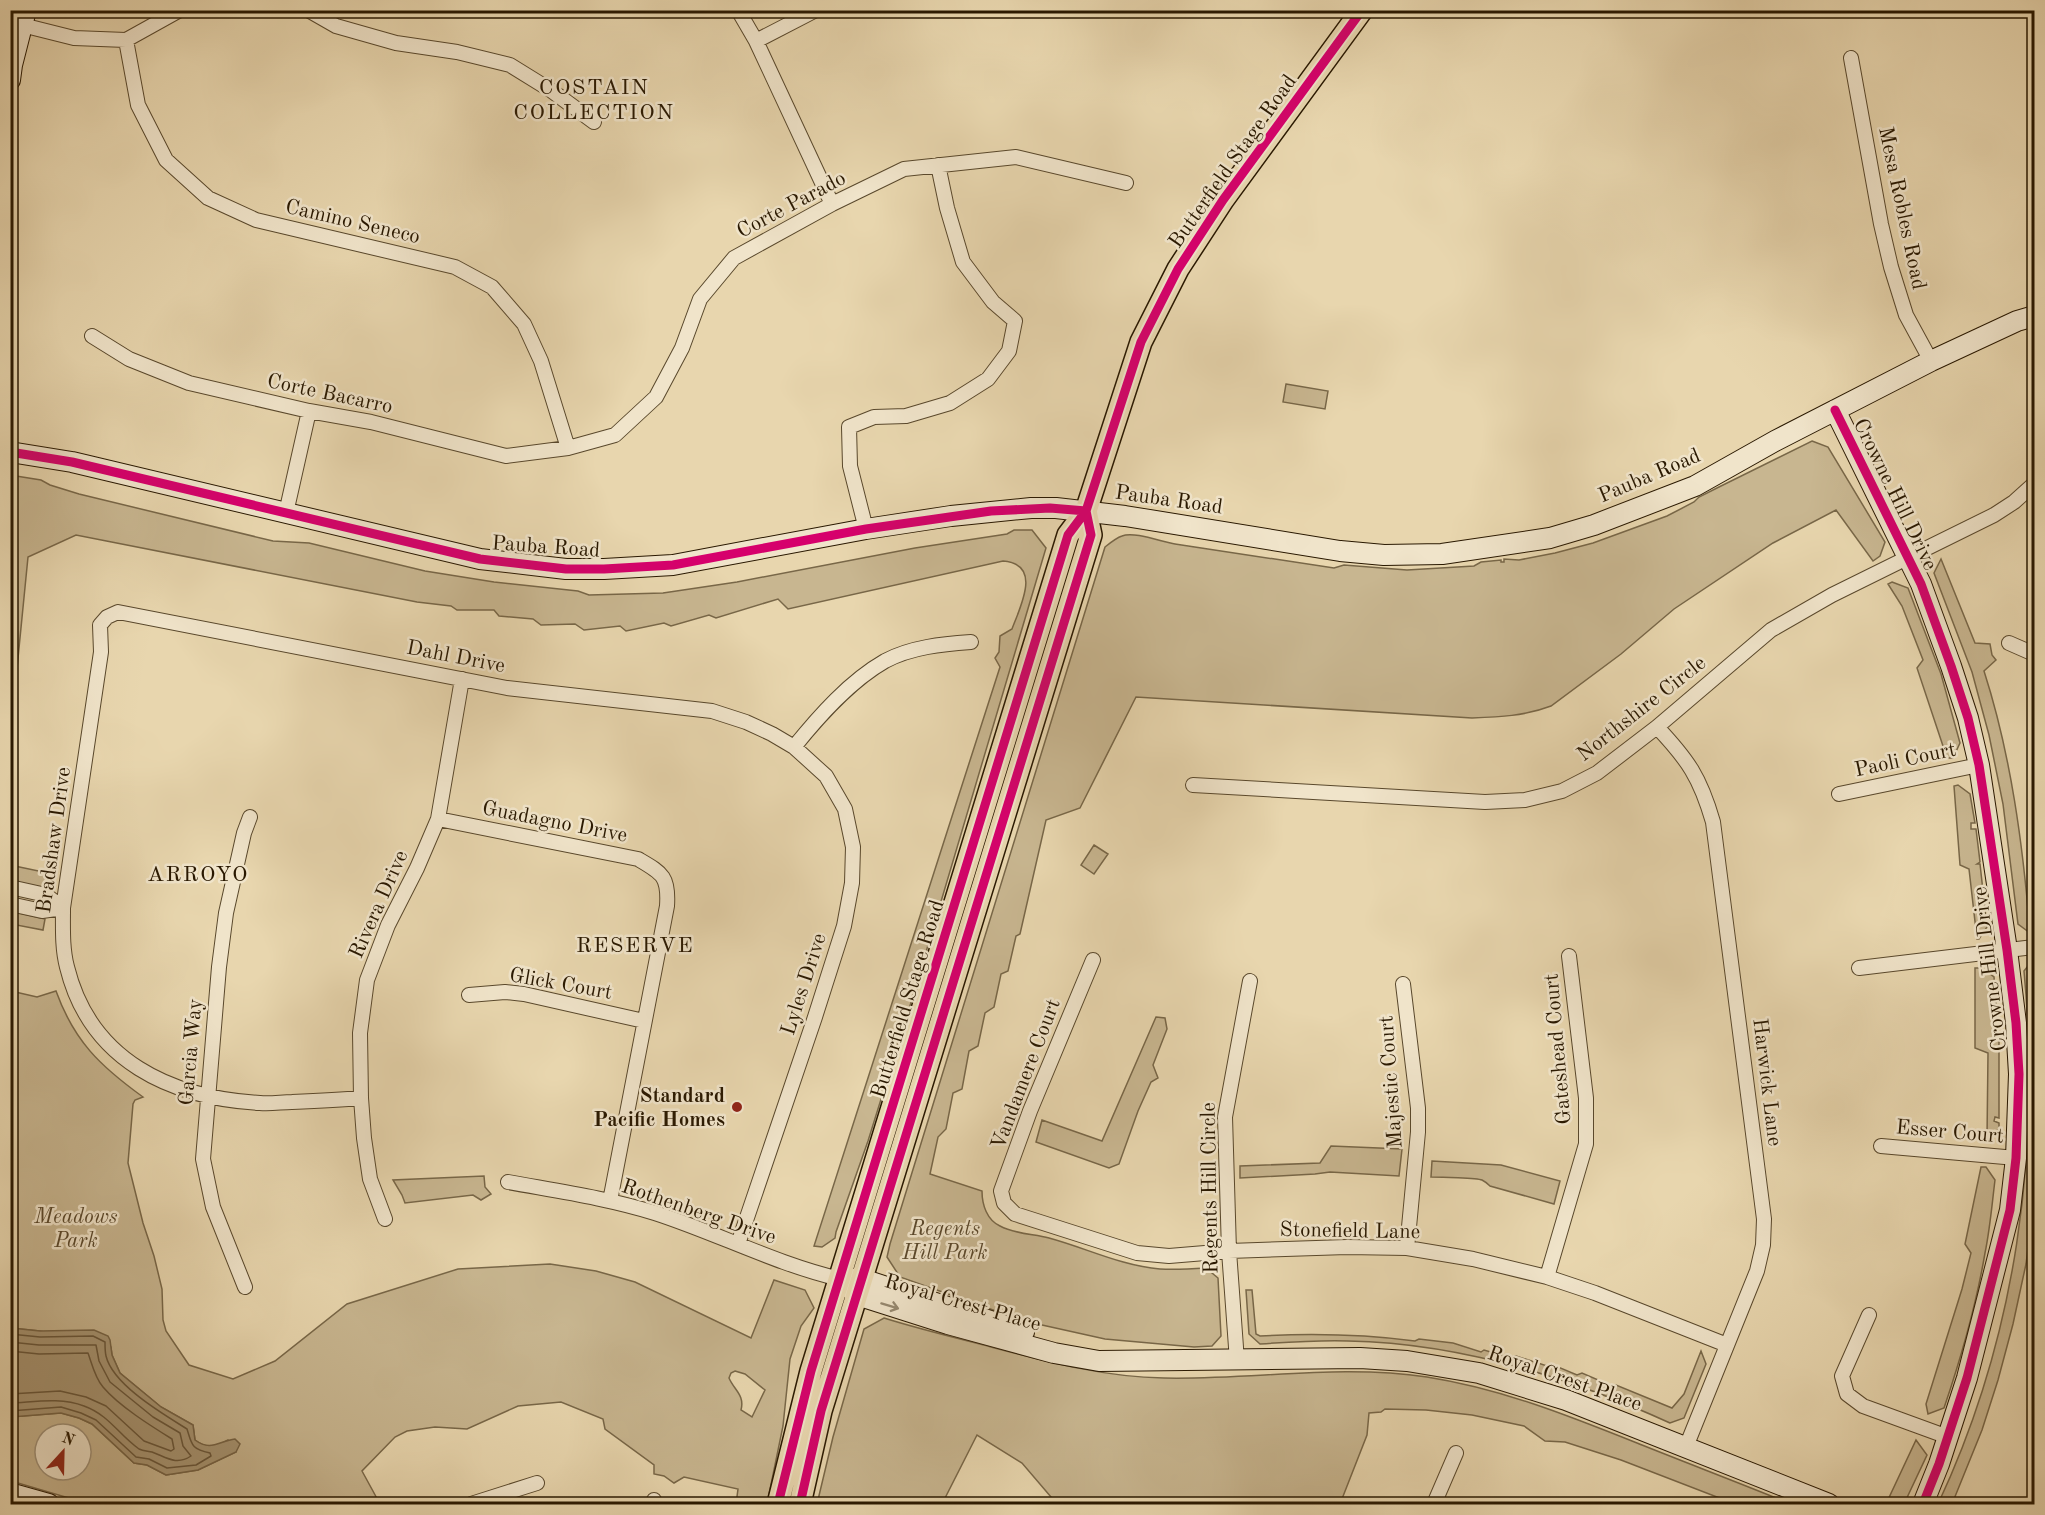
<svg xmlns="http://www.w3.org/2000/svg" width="2045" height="1515" font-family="'Old Standard TT',serif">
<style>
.green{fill:#c8b690;stroke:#786748;stroke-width:1.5;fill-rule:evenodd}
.water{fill:#a79573;stroke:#756345;stroke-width:1.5}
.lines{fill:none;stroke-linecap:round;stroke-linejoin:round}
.shore{stroke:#68563a;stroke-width:1.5}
.street-casing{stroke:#59482c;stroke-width:16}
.secondary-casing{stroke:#291800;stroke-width:22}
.primary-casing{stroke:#291800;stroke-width:24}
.street{stroke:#f0e4ca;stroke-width:14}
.secondary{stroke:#f0e4ca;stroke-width:20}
.primary{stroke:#e8d6ae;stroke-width:21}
.cycleway-casing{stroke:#f0e4ca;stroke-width:13}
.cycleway{stroke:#d6006c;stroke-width:9}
.oneway{stroke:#96886f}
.poi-dot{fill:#8f2418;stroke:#f0e4ca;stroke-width:2}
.labels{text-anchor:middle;stroke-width:5;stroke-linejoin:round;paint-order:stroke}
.street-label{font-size:21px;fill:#291800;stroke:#f0e4ca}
.poi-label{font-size:21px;font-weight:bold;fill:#291800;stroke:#f0e4ca;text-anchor:end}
.park-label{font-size:21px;font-style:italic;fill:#59472b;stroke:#f0e4ca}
.neighbourhood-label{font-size:22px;letter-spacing:1.5px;fill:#291800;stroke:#f0e4ca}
</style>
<rect width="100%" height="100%" fill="#e8d6ae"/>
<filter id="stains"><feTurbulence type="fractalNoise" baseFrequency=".00333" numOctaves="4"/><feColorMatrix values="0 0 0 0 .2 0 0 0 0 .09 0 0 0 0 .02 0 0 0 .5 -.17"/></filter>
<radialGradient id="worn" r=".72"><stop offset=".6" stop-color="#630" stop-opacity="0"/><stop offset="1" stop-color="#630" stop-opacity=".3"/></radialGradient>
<path class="green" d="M1286 384 1328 391 1325 409 1283 402Z
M1812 441 1828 447 1885 542 1880 556 1873 561 1836 510 1773 543 1674 609 1621 654 1551 706C1525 716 1499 717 1472 718L1136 697 1080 808 1046 820 1020 934 1016 936 1008 971 1001 974 994 1007 985 1013 978 1046 969 1051 962 1089 953 1093 946 1129 938 1137 930 1174 982 1191C982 1205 987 1220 1000 1226 1015 1234 1033 1234 1049 1238 1086 1248 1122 1266 1160 1269 1175 1270 1191 1269 1206 1268L1218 1278 1221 1336 1212 1346 1194 1347 1105 1339 1024 1321 900 1277 887 1257 890 1244 1105 547C1110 543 1116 538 1122 536 1134 531 1162 542 1175 544L1334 568 1344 565 1407 570 1474 566 1481 562 1501 560V562H1504V559L1519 560 1555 553 1593 543 1667 516 1694 502 1699 497 1719 487Z
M16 476 41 480 50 485 79 494 273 541 309 543 425 571 494 582 578 591 589 595 663 593 737 582 915 548 1007 534 1014 530H1032L1046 548 907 1016 868 1141 836 1232 835 1238 822 1247 814 1246 1000 667 995 658 999 652 1000 636 1012 629C1020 607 1043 564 1003 561L788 609 778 599 716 618 709 615 671 626 664 623 626 631 620 626 584 630 575 624 541 625 533 619 499 616 494 610H457L451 606 417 602 76 535 28 557 11 729 10 484Z
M1941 559 1975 643 1990 644 1992 655 1996 660 1984 671C2011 755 2023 845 2030 933L2018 924 2003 804 1989 735 1972 672 1934 573Z
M1892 582 1908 588 1941 674 1960 743 1953 758H1947L1917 668 1923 660 1902 606 1888 584Z
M1958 785 1970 794 1975 823H1971V829H1976L1980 862 1977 864H1980L1987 927 1979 939H1977L1969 869 1960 865 1954 786Z
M1094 845 1108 854 1094 874 1081 865Z
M10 865 53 874 51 885C40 891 23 883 11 880Z
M11 911 45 919 43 930 11 924Z
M2032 961H2034V1202L2026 1264 2013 1324 1998 1380 1982 1430 1952 1504H1938C2016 1338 2041 1154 2024 971Z
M1975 968H1982L1994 977 1999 1039V1118L1995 1117 1994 1121 1999 1123V1129L1987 1139 1988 1053 1975 1048Z
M11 991 37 997 56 991C74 1041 100 1066 143 1097L135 1100 133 1104 128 1163 143 1223 154 1256 162 1289 163 1320 166 1331 189 1365 233 1379 275 1361 347 1304 458 1269 550 1264 596 1271 635 1282 751 1338 774 1280 805 1290 814 1308 801 1326 790 1359 783 1426 767 1504H736L738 1489 684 1477 674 1483 664 1476 654 1474V1465L605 1429 603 1419 561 1402 518 1406 467 1429 435 1427 407 1431 395 1437 362 1471 380 1504H86L72 1499 11 1481V1417L61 1413 79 1418 92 1424 134 1463 147 1465 166 1475 198 1470 236 1452 228 1440C216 1447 207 1449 195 1440L193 1425 161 1407 120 1373 112 1355 111 1347 40 1331 11 1328ZM735 1371 745 1374 765 1390 752 1417 741 1410C745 1395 734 1390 729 1378L731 1373ZM45 1434H81V1470H45Z
M1156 1017 1165 1018 1167 1029 1153 1065 1158 1078 1151 1082 1138 1111 1119 1164 1109 1168 1036 1142 1042 1120 1102 1141Z
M1331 1146 1402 1149 1399 1176 1330 1172 1315 1174 1240 1178V1166L1320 1163Z
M1432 1161 1501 1165 1560 1181 1554 1204 1490 1186C1489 1185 1484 1181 1482 1180 1477 1178 1440 1177 1431 1177Z
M1981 1167H1986L1995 1180C1992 1204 1990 1229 1985 1253 1976 1306 1961 1358 1944 1408L1928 1414 1926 1404 1962 1289 1971 1253 1965 1244Z
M484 1176 485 1187 491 1194 481 1200 473 1195 405 1203 402 1195 393 1180Z
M1246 1290H1252L1256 1334 1260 1336C1315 1333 1361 1334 1415 1341L1419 1339 1453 1343 1481 1352 1484 1350 1508 1357 1516 1356 1547 1366 1551 1364 1577 1375 1582 1373 1612 1386 1616 1385 1672 1408 1684 1394 1701 1351 1706 1364 1684 1418 1670 1423C1569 1377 1460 1343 1348 1341 1319 1340 1289 1342 1260 1344L1249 1334Z
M884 1318C916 1328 948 1336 980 1344 1041 1360 1100 1377 1164 1378 1252 1380 1339 1364 1427 1377 1503 1389 1572 1417 1642 1445 1692 1465 1742 1484 1791 1504H1735L1621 1460 1565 1442 1545 1441 1524 1426 1472 1415 1426 1410 1385 1409 1381 1412 1369 1413 1367 1435 1340 1504H1057L1022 1463 977 1435 942 1504H817L833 1437 864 1329Z
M1916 1440 1927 1455 1904 1504H1886Z"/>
<path class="water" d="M11 1328 40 1331 94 1330 108 1336 110 1340 112 1355 120 1373 161 1407 193 1425 195 1440C211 1452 219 1441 235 1439L240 1444 236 1452 198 1470 166 1475 147 1465 134 1463 92 1424 79 1418 61 1413 11 1417Z"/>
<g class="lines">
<path class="shore" d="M10 1334 40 1337 93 1336 105 1342C105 1346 105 1352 106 1356 113 1385 163 1414 187 1429 192 1445 191 1449 210 1453L211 1456 196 1465 167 1468 149 1459 136 1457 96 1420 81 1413 61 1407 10 1411
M10 1342 39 1345H96L99 1361 110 1382 153 1417 180 1433 183 1446 191 1456C176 1466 166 1457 152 1452 148 1451 143 1451 139 1449 119 1435 109 1415 84 1406 60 1397 35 1402 10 1403
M10 1351 39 1354 88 1353C92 1364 95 1378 103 1387 119 1406 151 1426 172 1439L174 1449 171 1451 144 1441 106 1406 86 1397 60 1391 10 1394"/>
<defs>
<path id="street" d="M308 10 336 26 396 43 457 52 510 65 552 91 594 122
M738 10 756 41 832 204
M10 22 74 38 126 40 180 10
M126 40 138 105 166 160 208 198 256 220 455 267 492 287 524 324 541 361 568 448
M756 41 816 10
M1851 58 1881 224 1891 267 1906 315 1931 361
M92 336 129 359 189 383 309 411 371 422 506 456 568 448 615 435 656 397 682 348 700 299 734 258 832 204 904 169 1016 157 1126 183
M286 513 309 411
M866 529 850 466 849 427 874 417 906 416 950 403 988 379 1009 351 1015 321 993 302 963 262 947 208 938 165
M2009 643 2034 654
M1657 727C1688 760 1700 777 1713 822L1764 1219 1763 1245 1757 1271 1686 1447
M794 747C819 716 850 681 885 661 911 647 943 644 971 642
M1193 785 1485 802 1525 800 1562 791 1597 773 1657 727 1771 630 1832 595 1994 515 2014 502 2034 484
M1839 794 1979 765
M438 819 638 859C662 873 669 876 667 906L610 1201
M10 887 46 895 63 908
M10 904 42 911 63 908
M1093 960 1030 1111 1001 1191 1004 1203 1015 1214 1137 1253 1169 1256 1229 1251 1347 1247 1407 1248 1473 1259 1547 1277 1595 1293 1727 1345
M1859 968 2034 947
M1403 984 1418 1108V1132L1407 1248
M469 995 505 992 524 994 644 1021
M361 1098C338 1100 315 1101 292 1102 282 1102 271 1104 260 1103 171 1098 90 1061 67 967 62 948 63 928 63 908L101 652 100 625 107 617 118 612 507 688 712 711 746 722 772 734 794 747 826 776 845 809 853 847 852 883 844 926 815 1017 738 1244
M1881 1146 2016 1158
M508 1182C557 1191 607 1198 655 1213 717 1233 776 1264 840 1279
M385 1219 370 1179 364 1138 361 1098 360 1033 367 980 388 925 417 868 438 819 462 679
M1547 1277 1586 1144V1098L1569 956
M245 1287 213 1207 203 1159 219 967 226 913 244 833 250 817
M1869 1315 1842 1376 1847 1394 1863 1406 1948 1437
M1237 1361 1229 1251 1225 1117 1250 981
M471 1504 537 1483
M654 1504V1500
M1434 1504 1456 1453"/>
<path id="secondary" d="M10 80 12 65 26 10
M1835 410 1921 584 1951 666 1968 718 1979 765 2007 950 2016 1023 2019 1074 2016 1158 2010 1210 1967 1378 1939 1464 1923 1504
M10 452 72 462 480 559 566 569H604L673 565 866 529 951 516 1031 508H1056L1125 516 1340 551 1384 555 1442 554 1550 538 1594 525 1695 486 1775 441 1931 361 2017 321 2034 316
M845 1279H862L1024 1332
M845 1284 857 1295 948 1324 1054 1353 1099 1361 1360 1358 1407 1361 1479 1373 1566 1400 1829 1504
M10 1493 49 1504"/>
<path id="primary" d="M778 1504 811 1371 1068 535 1086 511 1141 342 1178 269 1223 200 1362 10
M800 1504 821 1411 1091 535 1086 511"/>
</defs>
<use href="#street" class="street-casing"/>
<use href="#secondary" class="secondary-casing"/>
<use href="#primary" class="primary-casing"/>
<use href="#street" class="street"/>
<use href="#secondary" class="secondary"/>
<use href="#primary" class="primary"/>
<defs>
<path id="cycleway" d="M1835 410 1921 584 1951 666 1968 718 1979 765 2007 950 2016 1023 2019 1074 2016 1158 2010 1210 1967 1378 1939 1464 1923 1504
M10 452 72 462 480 559 566 569H604L673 565 866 529 991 511 1050 508 1086 511
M778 1504 811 1371 1068 535 1086 511 1141 342 1178 269 1223 200 1362 10
M800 1504 821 1411 1091 535 1086 511"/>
</defs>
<use href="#cycleway" class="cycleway-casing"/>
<use href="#cycleway" class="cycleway"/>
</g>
<defs><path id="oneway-shaft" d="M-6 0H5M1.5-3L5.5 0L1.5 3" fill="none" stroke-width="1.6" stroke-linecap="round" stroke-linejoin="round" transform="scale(1.5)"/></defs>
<use class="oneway" href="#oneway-shaft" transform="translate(890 1306) rotate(17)"/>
<circle class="poi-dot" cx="737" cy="1107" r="6"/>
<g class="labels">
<g class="street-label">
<text transform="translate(1232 161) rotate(-55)" y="7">Butterfield Stage Road</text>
<text transform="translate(791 204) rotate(-28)" y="7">Corte Parado</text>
<text transform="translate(1903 208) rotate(78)" y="7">Mesa Robles Road</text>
<text transform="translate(353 221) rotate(13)" y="7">Camino Seneco</text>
<text transform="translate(330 393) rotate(12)" y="7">Corte Bacarro</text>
<text transform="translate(1649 475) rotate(-23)" y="7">Pauba Road</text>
<text transform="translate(1896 494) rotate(64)" y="7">Crowne Hill Drive</text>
<text transform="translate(1169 499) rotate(8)" y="7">Pauba Road</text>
<text transform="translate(546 546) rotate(4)" y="7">Pauba Road</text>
<text transform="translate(456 656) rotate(11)" y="7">Dahl Drive</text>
<text transform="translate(1641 708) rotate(-38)" y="7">Northshire Circle</text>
<text transform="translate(1905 759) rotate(-12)" y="7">Paoli Court</text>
<text transform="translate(555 821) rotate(11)" y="7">Guadagno Drive</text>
<text transform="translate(53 840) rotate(-82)" y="7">Bradshaw Drive</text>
<text transform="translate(378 904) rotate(-66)" y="7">Rivera Drive</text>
<text transform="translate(1989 969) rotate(-97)" y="7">Crowne Hill Drive</text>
<text transform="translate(561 983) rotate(10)" y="7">Glick Court</text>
<text transform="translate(803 984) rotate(-72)" y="7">Lyles Drive</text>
<text transform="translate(907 999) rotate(-73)" y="7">Butterfield Stage Road</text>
<text transform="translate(1557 1049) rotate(-95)" y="7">Gateshead Court</text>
<text transform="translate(190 1052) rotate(-85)" y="7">Garcia Way</text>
<text transform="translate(1025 1074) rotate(-69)" y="7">Vandamere Court</text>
<text transform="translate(1390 1082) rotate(-94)" y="7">Majestic Court</text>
<text transform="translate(1768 1082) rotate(83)" y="7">Harwick Lane</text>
<text transform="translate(1950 1131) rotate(5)" y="7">Esser Court</text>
<text transform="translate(1209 1188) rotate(-91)" y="7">Regents Hill Circle</text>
<text transform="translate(699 1211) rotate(19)" y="7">Rothenberg Drive</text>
<text transform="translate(1350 1230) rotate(1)" y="7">Stonefield Lane</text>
<text transform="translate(963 1302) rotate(16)" y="7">Royal Crest Place</text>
<text transform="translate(1565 1378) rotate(19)" y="7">Royal Crest Place</text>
</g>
<g class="poi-label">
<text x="725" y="1102">Standard<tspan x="725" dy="24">Pacific Homes</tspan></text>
</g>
<g class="park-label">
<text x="76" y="1223">Meadows<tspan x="76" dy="24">Park</tspan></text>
<text x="945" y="1235">Regents<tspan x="945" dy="24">Hill Park</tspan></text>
</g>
<g class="neighbourhood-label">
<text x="594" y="94">COSTAIN<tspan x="594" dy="25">COLLECTION</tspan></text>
<text x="198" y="881">ARROYO</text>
<text x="635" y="952">RESERVE</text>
</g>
</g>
<rect width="2045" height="1515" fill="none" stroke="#e8d6ae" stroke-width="36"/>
<rect x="12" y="12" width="2021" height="1491" fill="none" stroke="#291800" stroke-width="3"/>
<rect x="18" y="18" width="2009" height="1479" fill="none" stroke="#291800" stroke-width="1.5"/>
<g transform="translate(63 1452) rotate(22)"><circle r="28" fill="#f0e4ca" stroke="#a09279" stroke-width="1.5"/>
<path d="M0-4.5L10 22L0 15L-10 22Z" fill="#8f2418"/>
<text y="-9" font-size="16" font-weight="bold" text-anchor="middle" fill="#291800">N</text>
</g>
<rect width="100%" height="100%" filter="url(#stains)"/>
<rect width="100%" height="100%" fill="url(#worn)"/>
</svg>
